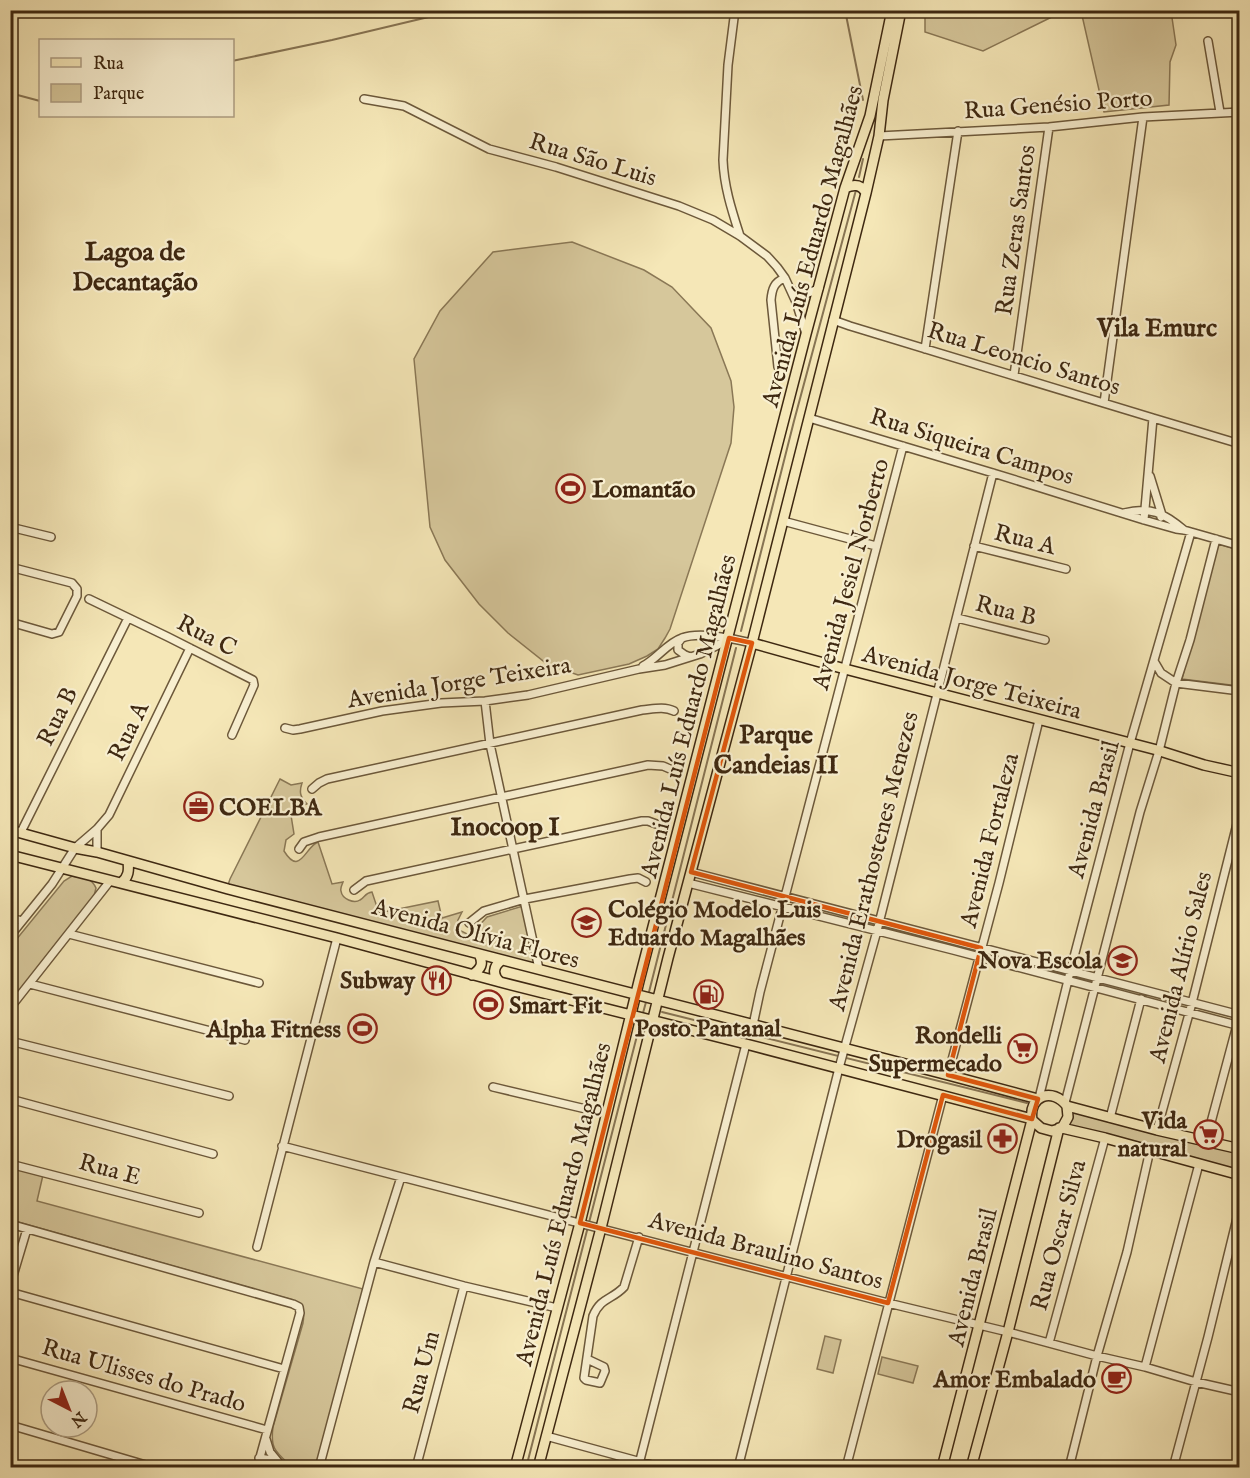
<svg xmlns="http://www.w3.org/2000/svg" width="1250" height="1478" font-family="'IM FELL English',serif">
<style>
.green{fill:#d6c79b;stroke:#8a7856;stroke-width:1.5}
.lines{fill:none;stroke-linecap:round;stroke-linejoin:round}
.stream{stroke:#877453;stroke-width:2}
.minor-casing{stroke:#6c583a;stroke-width:10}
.major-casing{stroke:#3e2811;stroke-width:12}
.minor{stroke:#f8efd0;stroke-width:7}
.major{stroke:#f5e7b7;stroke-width:9}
.marked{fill:none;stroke:#e0570c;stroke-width:4.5;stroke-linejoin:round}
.labels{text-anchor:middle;stroke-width:4.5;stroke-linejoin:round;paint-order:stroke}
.street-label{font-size:24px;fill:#3e2811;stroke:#f8efd0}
.poi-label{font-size:24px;font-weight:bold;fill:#3e2811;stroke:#f8efd0;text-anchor:end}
.neighbourhood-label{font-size:26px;font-weight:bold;fill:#3e2811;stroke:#f8efd0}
</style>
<rect width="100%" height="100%" fill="#f5e7b7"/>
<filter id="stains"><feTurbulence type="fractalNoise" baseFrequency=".00333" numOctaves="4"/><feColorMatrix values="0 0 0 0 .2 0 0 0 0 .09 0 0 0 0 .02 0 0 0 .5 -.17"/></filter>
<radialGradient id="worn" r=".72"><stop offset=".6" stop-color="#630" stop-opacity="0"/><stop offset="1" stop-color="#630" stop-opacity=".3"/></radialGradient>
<path class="green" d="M925 11V10L1064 11 983 51 925 32Z
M1081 11H1171L1176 45 1170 62 1169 105 1104 112Z
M572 242 644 270 672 287 711 328 731 381 734 407 731 443 670 629 665 638 658 649 647 656 629 664 578 675 547 664 508 633 479 604 445 560 430 527 414 359 440 311 493 252Z
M1215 543 1239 550V686L1182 679Z
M280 779 291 785 302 783C299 792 300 797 307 804L290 809 294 834 286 840 284 851C300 877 305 847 318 842L332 884 343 882C342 885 340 888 341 891 342 899 354 904 360 900 365 897 365 893 372 892L379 913 438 901 442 918 462 912 458 920 457 926 461 931 467 934 473 932 487 917 523 906 536 960 534 964 228 885 230 879Z
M72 876C83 878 91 877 96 888L94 896 11 1003V946L64 881Z
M1067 1105 1239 1151V1173L1061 1128Z
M10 1168 43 1175 37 1201 363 1289 318 1467 291 1466C276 1452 270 1449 273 1427L303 1323C305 1311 303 1306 293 1300L11 1220Z
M825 1336 841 1340 833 1373 817 1369Z
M882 1357 918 1366 913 1383 878 1374Z"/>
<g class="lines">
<path class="stream" d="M845 10 863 100
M232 61 332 40 458 10
M10 93 40 101
M859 177 863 159
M741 631 794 421 856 190
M649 992 736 648
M662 1012 1027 1103
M643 1013 646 1002
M526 1468 640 1024"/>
<defs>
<path id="minor" d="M735 10 728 65 723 160C724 187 732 211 740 236
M1208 41 1220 112
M364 99 404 106 489 149 556 167 679 206 713 220 740 236 767 256 777 267 785 278 796 302 806 334
M879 136 1049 127 1143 117 1240 112
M791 290C802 295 808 295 819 288
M833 320 850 326 1153 418 1144 520
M925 349 958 131
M778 367 771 300C772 289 774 282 785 278
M1014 375 1049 127
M1104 403 1143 117
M809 418 993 473 1144 520 1176 529 1184 530 1240 546
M1153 418 1240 444
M1150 476 1162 515 1161 517
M1124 513C1150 506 1164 513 1184 530
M783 521 876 546
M10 527 51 537
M974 546 1066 569
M10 567 72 583 77 589V596L59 632 52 634 10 622
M89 599 168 637 253 680 254 685 232 735
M957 618 1045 640
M682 638 678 643V650L685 655 690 657
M1154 661 1161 673 1176 683 1240 691
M643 666C657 659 667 643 682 638 700 631 734 639 752 643
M485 701 490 744 539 969
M285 728 293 730 300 729 382 711 441 703 485 701 528 695 639 669 665 665 700 654 718 645 729 638
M312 789 319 783 327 779 642 710C653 709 664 706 674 711
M21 832 128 618
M299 849 304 842 319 837 648 765 663 766 670 769
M97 852V829
M691 872 1240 1015
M688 883 953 950 1240 1026
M354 890 366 881 642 821H648L659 825
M10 918 22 921
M469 923 484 911 525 899 630 879 638 878 646 882
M69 934 259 983
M10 936 52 884 75 848 97 829 109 815 190 648
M30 984 245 1040
M10 1008 110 881
M753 1025 760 992 903 446
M10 1041 229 1096
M948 1075 999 883 1039 720
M493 1087 607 1114
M1039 1098 1070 972 1130 743 1191 532
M10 1099 213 1154
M1065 1103 1140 812 1159 751 1176 683 1190 640 1216 539
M1110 1118 1141 999
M1157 1130 1192 1003 1240 812
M1206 1141 1237 1025
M282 1146 888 1303 1008 1332 1097 1356 1145 1367 1196 1382 1240 1392
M10 1164 199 1213
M10 1224 293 1304 299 1307 300 1313 257 1468
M257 1247 337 938
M374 1262 464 1286 557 1308
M10 1286 27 1229
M10 1292 284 1369
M1049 1343 1105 1138
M10 1358 267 1430
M587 1359 604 1367 605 1371 600 1383 586 1380 584 1378 593 1316C601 1297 612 1300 624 1287L639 1237
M1145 1367 1199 1164
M10 1425 156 1468
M546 1436 663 1468
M266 1439 270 1452 279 1463
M259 1458 272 1460 287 1468
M319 1468 374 1262 401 1177
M416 1468 464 1286
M638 1468 746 1044
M738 1468 839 1068 877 931 993 473
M846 1468 943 1095
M1069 1468 1097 1356 1127 1252 1150 1150
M1173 1468 1208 1337 1240 1206"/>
<path id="major" d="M845 188C854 184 861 184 866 193
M752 643 845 669 1157 750 1204 765 1240 773
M10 830 75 848 97 852 228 889 948 1075 1038 1099
M10 855 337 938 500 982 746 1044 1032 1119
M121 883C129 877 129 870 128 861
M472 975C481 969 484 964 479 954
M500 982C492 975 493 966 502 960
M1032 1120 1041 1128 1052 1131 1062 1128 1105 1138 1240 1175
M1062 1128 1068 1117 1067 1106
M515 1468 580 1223 639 981 806 334 845 188 870 116 892 10
M538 1468 601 1228 668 958 752 643 866 193 879 136 883 100 901 10
M942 1468 1032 1120C1028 1095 1053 1087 1067 1106L1157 1130 1240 1149
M971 1468 1008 1332 1059 1128"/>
</defs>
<use href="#minor" class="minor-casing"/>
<use href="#major" class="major-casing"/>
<use href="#minor" class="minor"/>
<use href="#major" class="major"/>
</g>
<path class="marked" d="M729 638 752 643 691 872 981 948 948 1075 1038 1099 1032 1119 943 1095 888 1303 580 1223Z"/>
<defs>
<symbol id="stadium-ring" viewBox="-11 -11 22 22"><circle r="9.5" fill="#f8efd0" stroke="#8f2418" stroke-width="1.5"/><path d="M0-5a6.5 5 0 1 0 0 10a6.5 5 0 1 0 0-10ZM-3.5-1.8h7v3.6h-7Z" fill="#8f2418"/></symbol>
<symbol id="office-ring" viewBox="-11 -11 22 22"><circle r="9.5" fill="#f8efd0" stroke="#8f2418" stroke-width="1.5"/><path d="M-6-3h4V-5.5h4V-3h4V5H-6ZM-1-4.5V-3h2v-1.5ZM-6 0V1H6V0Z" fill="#8f2418"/></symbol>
<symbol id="school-ring" viewBox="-11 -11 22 22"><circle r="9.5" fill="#f8efd0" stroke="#8f2418" stroke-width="1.5"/><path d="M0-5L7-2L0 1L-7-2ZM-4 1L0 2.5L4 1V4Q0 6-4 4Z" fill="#8f2418"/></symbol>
<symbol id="restaurant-ring" viewBox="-11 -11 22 22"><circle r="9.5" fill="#f8efd0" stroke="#8f2418" stroke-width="1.5"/><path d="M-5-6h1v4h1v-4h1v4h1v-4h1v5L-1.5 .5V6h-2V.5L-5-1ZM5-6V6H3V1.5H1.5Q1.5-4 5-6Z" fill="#8f2418"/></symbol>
<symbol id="fuel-ring" viewBox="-11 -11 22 22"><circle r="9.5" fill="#f8efd0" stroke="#8f2418" stroke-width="1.5"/><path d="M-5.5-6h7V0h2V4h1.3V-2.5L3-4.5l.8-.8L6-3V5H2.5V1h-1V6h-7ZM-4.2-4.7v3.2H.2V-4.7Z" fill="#8f2418"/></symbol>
<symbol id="supermarket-ring" viewBox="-11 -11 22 22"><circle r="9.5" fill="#f8efd0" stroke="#8f2418" stroke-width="1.5"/><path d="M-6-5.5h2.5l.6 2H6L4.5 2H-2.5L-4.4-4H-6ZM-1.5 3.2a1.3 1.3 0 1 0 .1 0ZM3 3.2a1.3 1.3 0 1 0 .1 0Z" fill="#8f2418"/></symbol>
<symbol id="pharmacy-ring" viewBox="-11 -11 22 22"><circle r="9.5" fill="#f8efd0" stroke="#8f2418" stroke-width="1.5"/><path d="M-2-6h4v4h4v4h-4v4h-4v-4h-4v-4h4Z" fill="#8f2418"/></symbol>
<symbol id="cafe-ring" viewBox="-11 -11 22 22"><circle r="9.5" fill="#f8efd0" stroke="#8f2418" stroke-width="1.5"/><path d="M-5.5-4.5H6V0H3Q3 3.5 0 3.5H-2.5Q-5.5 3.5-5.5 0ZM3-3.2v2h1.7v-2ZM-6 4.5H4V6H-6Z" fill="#8f2418"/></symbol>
</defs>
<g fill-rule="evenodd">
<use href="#stadium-ring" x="554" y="472" width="33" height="33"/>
<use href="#office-ring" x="182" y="790" width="33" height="33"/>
<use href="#school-ring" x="570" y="906" width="33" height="33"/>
<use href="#school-ring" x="1106" y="944" width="33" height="33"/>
<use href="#restaurant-ring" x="420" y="964" width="33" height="33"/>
<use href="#fuel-ring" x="692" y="978" width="33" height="33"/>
<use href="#stadium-ring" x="472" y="988" width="33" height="33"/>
<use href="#stadium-ring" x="346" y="1012" width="33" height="33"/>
<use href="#supermarket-ring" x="1006" y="1032" width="33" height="33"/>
<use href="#supermarket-ring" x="1192" y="1118" width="33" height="33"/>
<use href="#pharmacy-ring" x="986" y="1122" width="33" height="33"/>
<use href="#cafe-ring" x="1100" y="1362" width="33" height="33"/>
</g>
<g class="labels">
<g class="street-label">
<text transform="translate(1058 104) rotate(-4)" y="8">Rua Genésio Porto</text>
<text transform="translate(593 159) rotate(17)" y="8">Rua São Luis</text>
<text transform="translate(1015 230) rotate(-82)" y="8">Rua Zeras Santos</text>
<text transform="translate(812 246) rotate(-75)" y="8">Avenida Luís Eduardo Magalhães</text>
<text transform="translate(1024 358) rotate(17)" y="8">Rua Leoncio Santos</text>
<text transform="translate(972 446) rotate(17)" y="8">Rua Siqueira Campos</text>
<text transform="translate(1025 539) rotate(14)" y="8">Rua A</text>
<text transform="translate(850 574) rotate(-75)" y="8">Avenida Jesiel Norberto</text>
<text transform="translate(1006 610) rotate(14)" y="8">Rua B</text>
<text transform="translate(207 635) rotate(27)" y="8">Rua C</text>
<text transform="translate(459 682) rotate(-9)" y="8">Avenida Jorge Teixeira</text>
<text transform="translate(972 682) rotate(15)" y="8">Avenida Jorge Teixeira</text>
<text transform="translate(57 716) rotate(-64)" y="8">Rua B</text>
<text transform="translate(688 716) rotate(-76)" y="8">Avenida Luís Eduardo Magalhães</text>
<text transform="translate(128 731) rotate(-64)" y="8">Rua A</text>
<text transform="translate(1093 809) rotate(-75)" y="8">Avenida Brasil</text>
<text transform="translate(989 840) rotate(-76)" y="8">Avenida Fortaleza</text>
<text transform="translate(873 861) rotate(-76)" y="8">Avenida Erathostenes Menezes</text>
<text transform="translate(476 933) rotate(15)" y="8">Avenida Olívia Flores</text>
<text transform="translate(1180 967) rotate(-76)" y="8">Avenida Alírio Sales</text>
<text transform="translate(110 1169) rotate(15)" y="8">Rua E</text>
<text transform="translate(563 1204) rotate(-76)" y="8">Avenida Luís Eduardo Magalhães</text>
<text transform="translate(1058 1235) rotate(-75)" y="8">Rua Oscar Silva</text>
<text transform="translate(766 1250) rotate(15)" y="8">Avenida Braulino Santos</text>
<text transform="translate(972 1277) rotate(-76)" y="8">Avenida Brasil</text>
<text transform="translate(421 1372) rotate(-75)" y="8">Rua Um</text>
<text transform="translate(144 1375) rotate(16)" y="8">Rua Ulisses do Prado</text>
</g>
<g class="poi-label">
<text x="592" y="497" text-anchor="start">Lomantão</text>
<text x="219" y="815" text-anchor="start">COELBA</text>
<text x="608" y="917" text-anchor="start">Colégio Modelo Luis<tspan x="608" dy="28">Eduardo Magalhães</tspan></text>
<text x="1102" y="968">Nova Escola</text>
<text x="415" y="988">Subway</text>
<text x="509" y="1013" text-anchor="start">Smart Fit</text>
<text x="708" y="1036" text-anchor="middle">Posto Pantanal</text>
<text x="341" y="1037">Alpha Fitness</text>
<text x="1002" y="1043">Rondelli<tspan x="1002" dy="28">Supermecado</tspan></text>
<text x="1187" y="1128">Vida<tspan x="1187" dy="28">natural</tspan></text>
<text x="982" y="1147">Drogasil</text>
<text x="1096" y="1387">Amor Embalado</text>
</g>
<g class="neighbourhood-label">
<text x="135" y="260">Lagoa de<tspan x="135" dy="30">Decantação</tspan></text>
<text x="1157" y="336">Vila Emurc</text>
<text x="776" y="743">Parque<tspan x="776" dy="30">Candeias II</tspan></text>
<text x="505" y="835">Inocoop I</text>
</g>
</g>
<rect width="1250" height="1478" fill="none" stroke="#f5e7b7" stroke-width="36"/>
<rect x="12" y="12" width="1226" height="1454" fill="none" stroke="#3e2811" stroke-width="3"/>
<rect x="18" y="18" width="1214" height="1442" fill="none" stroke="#3e2811" stroke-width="1.5"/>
<rect x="39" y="39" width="195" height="78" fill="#f8efd0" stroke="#ae9f84" stroke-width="1.5"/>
<rect x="51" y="58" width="30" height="9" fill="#f5e7b7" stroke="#ae9f84" stroke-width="1.5"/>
<text x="93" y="69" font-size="18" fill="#3e2811">Rua</text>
<rect x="51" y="84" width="30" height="18" fill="#d6c79b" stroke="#ae9f84" stroke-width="1.5"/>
<text x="93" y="99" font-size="18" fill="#3e2811">Parque</text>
<g transform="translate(69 1409) rotate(138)"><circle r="28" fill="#f8efd0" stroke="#ae9f84" stroke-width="1.5"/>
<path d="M0-4.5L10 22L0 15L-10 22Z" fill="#8f2418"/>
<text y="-9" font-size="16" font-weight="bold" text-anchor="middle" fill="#3e2811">N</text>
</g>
<rect width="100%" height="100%" filter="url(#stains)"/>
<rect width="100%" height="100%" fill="url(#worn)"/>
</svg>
